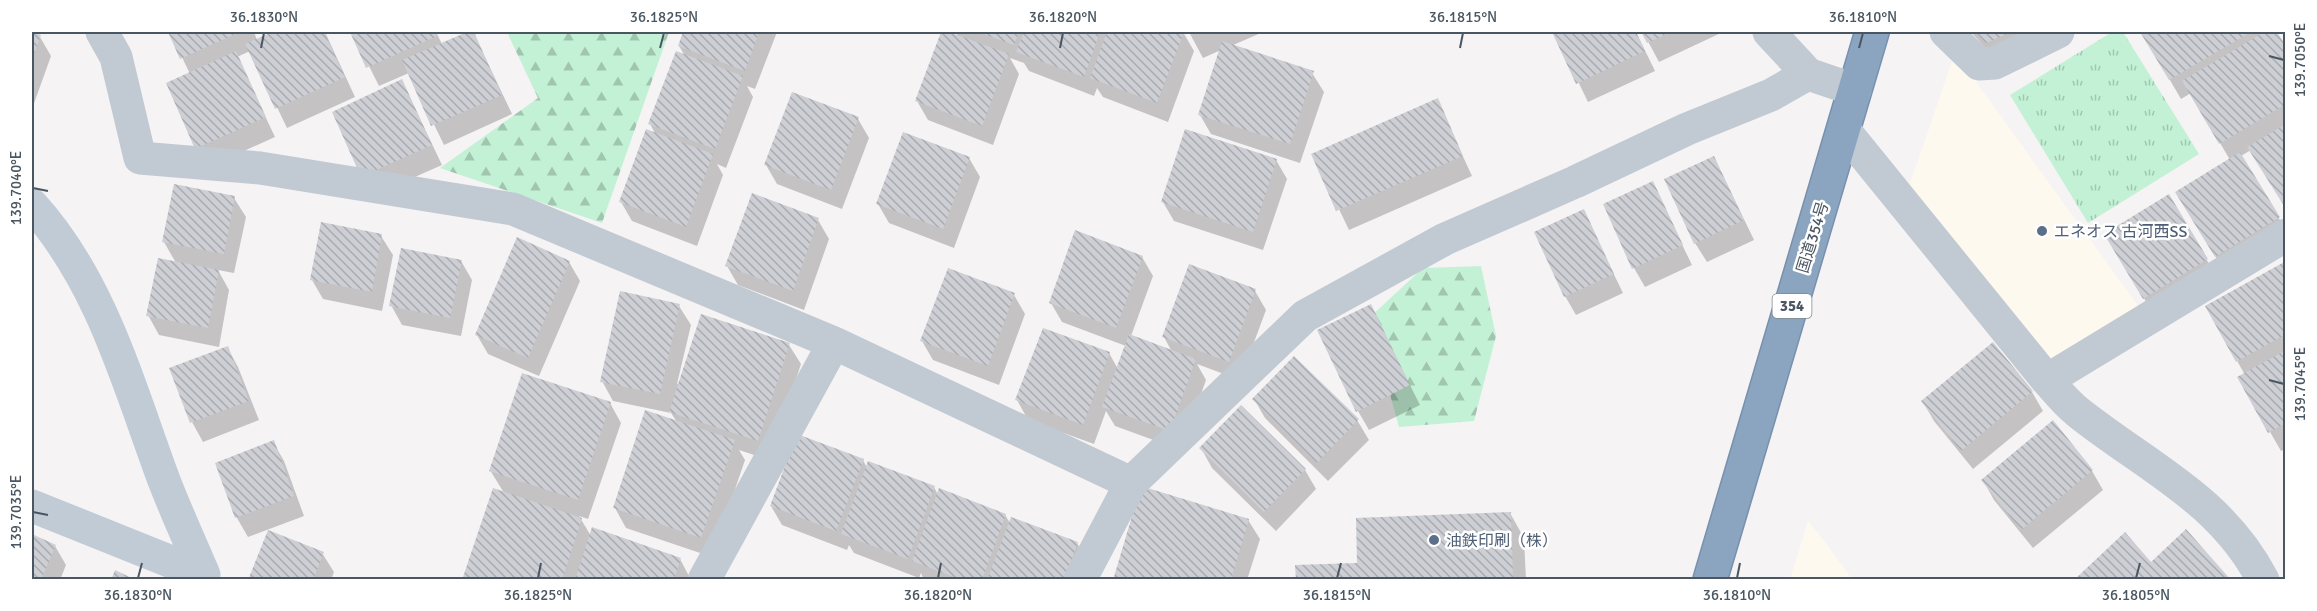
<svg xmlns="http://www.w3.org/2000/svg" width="2317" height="611" font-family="Signika,'Noto Sans JP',sans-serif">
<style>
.commercial{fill:#fdf9ef}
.grass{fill:url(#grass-tufts)}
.forest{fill:url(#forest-firs)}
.shadow{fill:#0003}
.building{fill:url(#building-back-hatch)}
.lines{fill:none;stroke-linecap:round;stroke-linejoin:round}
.highway-casing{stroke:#7690ad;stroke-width:36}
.street{stroke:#c1cad2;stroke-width:33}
.secondary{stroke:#c1cbd6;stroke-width:33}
.highway{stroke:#8ba5c1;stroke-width:33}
.ticks{fill:none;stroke:#4a5661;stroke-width:2}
.service-dot{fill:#5c6f8a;stroke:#fff;stroke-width:2}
.labels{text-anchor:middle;stroke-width:5;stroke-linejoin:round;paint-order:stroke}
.shield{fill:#fff;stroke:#808990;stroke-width:1.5}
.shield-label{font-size:15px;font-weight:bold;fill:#4a5661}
.service-label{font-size:16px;fill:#4e5e75;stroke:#fff;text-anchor:start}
.street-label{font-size:16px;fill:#4a5661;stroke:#fff}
.neatline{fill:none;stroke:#4a5661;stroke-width:2}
.ticks-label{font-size:15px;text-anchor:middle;fill:#4a5661}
</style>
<defs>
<pattern id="grass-tufts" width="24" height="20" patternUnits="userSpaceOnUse" patternTransform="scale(1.5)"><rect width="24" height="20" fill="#c3f1d5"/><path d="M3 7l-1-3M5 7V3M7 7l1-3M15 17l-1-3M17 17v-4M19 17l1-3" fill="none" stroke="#a0c6b0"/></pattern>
<pattern id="forest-firs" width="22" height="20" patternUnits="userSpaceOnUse" patternTransform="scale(1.5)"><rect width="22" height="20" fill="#c3f1d5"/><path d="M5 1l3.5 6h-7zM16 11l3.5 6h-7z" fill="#a0c6b0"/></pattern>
<pattern id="building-back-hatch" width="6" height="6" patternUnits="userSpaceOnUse" patternTransform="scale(1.5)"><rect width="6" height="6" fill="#cdcfd5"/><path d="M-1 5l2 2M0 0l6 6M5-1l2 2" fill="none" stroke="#a8abb0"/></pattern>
</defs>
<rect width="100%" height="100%" fill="#f5f3f3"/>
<path class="commercial" d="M1955 53 2141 310 2048 378 1909 186Z
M1808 521 1825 542 1852 579H1790Z"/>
<path class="grass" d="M2112 32H2123L2199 154 2088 223 2010 95Z"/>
<path class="forest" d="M507 32H669L602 223 440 168 538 98Z
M1481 266 1496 336 1474 421 1399 427 1369 318 1423 268Z"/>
<path class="shadow" d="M170 32H254L257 40 276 32H325L355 97 287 128 250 51 237 57 275 137 208 167 196 148 190 74Z
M352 32H436L442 44 473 32 512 114 444 145 409 73 379 86Z
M685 32H777L755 89 747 86 753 97 726 168 717 164 723 175 697 246 632 221 621 202 656 135 650 124 685 56 679 46Z
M943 32 958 36 955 32H1183L1194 51 1168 122 1103 97 1097 88 1094 96 1029 71 1024 63 1010 58 1019 74 993 145 928 120 917 101Z
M1189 32H1263L1231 46 1312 73 1324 92 1300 163 1211 134 1200 115 1221 50 1203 58Z
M1554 32H1636L1655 71 1588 102Z
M1643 32H1723L1659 62Z
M1971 32H2065L1998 62Z
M2142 32H2262L2264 34 2275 32 2286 49V208L2251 150 2241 156 2286 230 2227 275 2188 212 2230 160 2191 93 2181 99Z
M32 34 40 37 51 56 32 109Z
M402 81 442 165 374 195 363 176Z
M1437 100 1472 176 1349 230 1313 155Z
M858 119 869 138 842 209 777 184 766 165Z
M1714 157 1754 240 1707 262 1695 243Z
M969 158 980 177 954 248 889 223 878 204Z
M1276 160 1287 179 1263 250 1174 221 1163 202Z
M1652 183 1692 265 1645 287 1634 268Z
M2169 196 2218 279 2156 318 2117 254Z
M234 198 246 217 234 273 218 270 229 290 219 347 159 335 148 315 176 263 164 242Z
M1583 211 1623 293 1576 315 1565 296Z
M818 220 829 239 804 310 738 285 727 266Z
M381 236 393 255 382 311 323 299 312 280Z
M1142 257 1153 276 1131 336 1172 352 1164 337 1255 291 1266 310 1240 380 1197 364 1206 380 1181 450 1115 426 1106 411 1094 444 1028 420 1017 400 1109 353 1118 369 1126 346 1062 322 1051 303Z
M461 261 472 280 461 336 402 325 391 305Z
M569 262 580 281 539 376 488 354 477 335Z
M2286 263V449L2281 451 2239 378 2245 375 2207 307Z
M1014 295 1025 314 999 385 933 360 922 341Z
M679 306 691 325 677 384 789 345 801 364 769 460 739 450 745 460 712 557 626 528 615 508 677 422 671 413 613 401 602 381Z
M1370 306 1420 405 1369 430 1358 411Z
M1993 344 2032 392 2043 411 1973 469 1934 421 1923 402Z
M227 347 238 367 259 420 203 442 192 422Z
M1254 399 1357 420 1369 440 1328 481 1265 418Z
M610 403 621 423 588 519 579 516 591 536 680 559 691 580H464L504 493 490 470Z
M1241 407 1305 470 1316 489 1276 531 1212 468 1201 448Z
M2053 422 2092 471 2103 490 2033 548 1994 500 1983 480Z
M273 442 284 461 304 516 248 537 237 518 217 463Z
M863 460 867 468 934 487 938 495 1005 515 1010 523 1077 543 1088 562 1082 580H924L921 573 919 578 854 553 849 545 847 550 782 525 771 506Z
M1510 513 1524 538 1526 580H1297L1359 564Z
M1248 520 1260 539 1247 580H1115Z
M32 536 55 546 66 565 60 580H32Z
M322 553 334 572 331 580H250Z"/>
<path class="building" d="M32 32 41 35 32 60Z
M168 32H240L180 59Z
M272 32H324L345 77 275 109 245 44Z
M350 32H435L437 36 366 68Z
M467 32H474L502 95 431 126 402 60Z
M683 32H759L745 71 678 46Z
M941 32H949L1009 54 982 126 915 101Z
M978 32H1019L1014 45Z
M1024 32H1100L1084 77 1016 52Z
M1107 32H1184L1157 103 1090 78Z
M1552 32H1636L1645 51 1576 84Z
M1641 32H1672L1647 43Z
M1974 32H2012L1986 43Z
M2140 32H2251L2169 80Z
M2264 32H2277L2286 46V104L2219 144 2182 81Z
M1222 41 1314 71 1290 144 1198 115Z
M236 51 266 117 195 149 166 83Z
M676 51 743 76 715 149 648 124Z
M402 79 432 145 361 177 332 112Z
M792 92 859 117 831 190 764 165Z
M1438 98 1463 156 1336 211 1311 154Z
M2286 124V209L2247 147Z
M646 129 713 154 686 227 619 202Z
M1185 129 1277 159 1253 232 1161 202Z
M903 132 970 157 943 229 876 204Z
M2240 152 2280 217 2215 257 2175 192Z
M1714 156 1744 220 1694 244 1664 179Z
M1653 181 1683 245 1632 269 1603 204Z
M174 184 235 196 224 254 162 242Z
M752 193 819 218 793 291 725 266Z
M2169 194 2208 259 2143 299 2104 234Z
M1584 209 1614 274 1564 297 1534 232Z
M321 222 382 234 372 292 310 280Z
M1075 230 1143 256 1116 328 1049 303Z
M517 237 570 261 528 358 475 335Z
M401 248 462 260 450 318 389 306Z
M158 258 219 270 208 328 146 316Z
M2286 261V334L2236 362 2205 306Z
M1189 264 1256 289 1229 362 1162 337Z
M948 268 1015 293 988 366 920 341Z
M620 291 680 304 660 394 600 382Z
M1371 304 1410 385 1356 412 1317 330Z
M701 314 790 343 758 441 669 412Z
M1043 328 1110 352 1083 425 1015 400Z
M1129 334 1196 359 1170 431 1102 407Z
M1993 342 2033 391 1961 451 1921 401Z
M228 346 249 401 190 423 169 368Z
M2286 350V423L2268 433 2237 377Z
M1294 356 1359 419 1317 463 1252 399Z
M522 373 611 402 578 500 489 471Z
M1241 405 1306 469 1264 512 1199 448Z
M645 410 735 440 701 538 613 508Z
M2053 420 2093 470 2021 530 1981 480Z
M797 434 864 459 836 531 770 506Z
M274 440 294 496 235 518 215 463Z
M868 461 935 486 908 559 841 534Z
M1141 486 1249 519 1231 580H1113Z
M493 488 582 518 562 580H462Z
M939 488 1006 514 982 580H961L912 561Z
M1511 512 1513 580H1296L1295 565 1357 563 1356 518Z
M1011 517 1078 542 1064 580H987Z
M592 527 681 558 674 580H575Z
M2186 529 2231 580H2074L2125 532 2151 562Z
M268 530 324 552 313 580H248Z
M32 534 56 545 41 580H32Z
M115 570 136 580H111Z"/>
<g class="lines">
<defs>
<path id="highway" d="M1710 580 1872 32"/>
</defs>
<use href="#highway" class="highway-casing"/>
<path class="street" d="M102 32 116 57 140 158 260 168 513 209 834 343 1131 483
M1769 32 1808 74 1855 90
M1946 32 1979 64 1995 63 2058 32
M1844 130 2047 380C2057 391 2067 404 2079 413 2147 467 2221 499 2263 580
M2047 380 2286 235
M704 580 834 343
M1080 580 1131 483 1305 316 1445 239 1575 182 1687 129 1771 95 1808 74"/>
<path class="secondary" d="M32 205C102 282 129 387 165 483 177 514 191 544 204 575
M32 506 204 575"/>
<use href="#highway" class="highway"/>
</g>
<path class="ticks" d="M261 48 264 33M660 48 664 33M1060 48 1063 33M1460 48 1463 33M1859 48 1863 33M2269 56 2284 60M33 188 48 191M2269 380 2284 384M33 512 48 515M138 578 142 563M538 578 541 563M938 578 941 563M1337 578 1341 563M1737 578 1740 563M2136 578 2140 563"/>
<g class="service-dot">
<circle cx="2042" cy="231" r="6"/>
<circle cx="1434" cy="540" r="6"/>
</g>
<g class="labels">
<rect class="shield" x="1772.5" y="294" width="39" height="24" rx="4.5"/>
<g class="shield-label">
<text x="1792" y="311">354</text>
</g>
<g class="service-label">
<text x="2054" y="237">エネオス 古河西SS</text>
<text x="1446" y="546">油鉄印刷（株）</text>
</g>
<g class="street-label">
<text transform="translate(1812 237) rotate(-73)" y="6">国道354号</text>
</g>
</g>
<rect width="2317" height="611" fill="none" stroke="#ffffff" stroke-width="66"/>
<rect x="33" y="33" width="2251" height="545" class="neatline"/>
<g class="ticks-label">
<text x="264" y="22">36.1830°N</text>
<text x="664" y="22">36.1825°N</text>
<text x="1063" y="22">36.1820°N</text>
<text x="1463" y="22">36.1815°N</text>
<text x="1863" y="22">36.1810°N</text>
<text transform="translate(2300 60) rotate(-90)" y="5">139.7050°E</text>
<text transform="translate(16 188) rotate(-90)" y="5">139.7040°E</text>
<text transform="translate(2300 384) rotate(-90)" y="5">139.7045°E</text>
<text transform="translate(16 512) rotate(-90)" y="5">139.7035°E</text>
<text x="138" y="600">36.1830°N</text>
<text x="538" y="600">36.1825°N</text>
<text x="938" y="600">36.1820°N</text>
<text x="1337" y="600">36.1815°N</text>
<text x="1737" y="600">36.1810°N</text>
<text x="2136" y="600">36.1805°N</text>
</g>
</svg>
